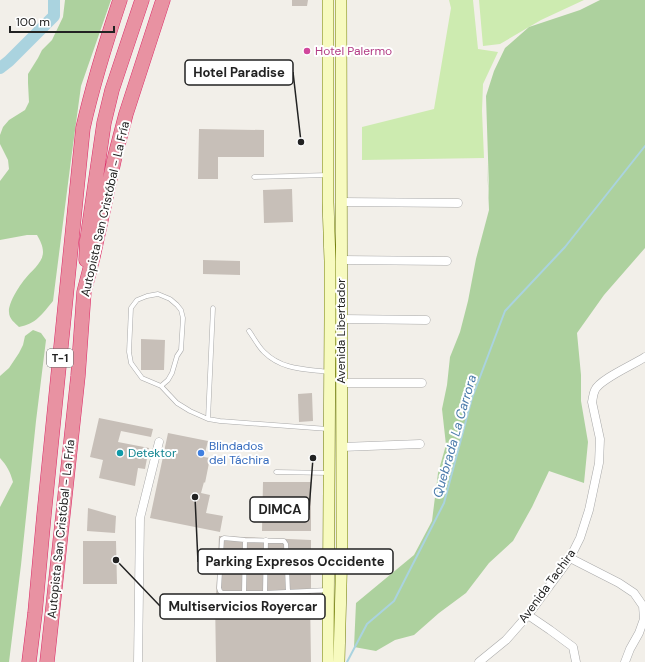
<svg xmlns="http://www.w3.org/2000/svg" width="645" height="662" font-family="'DM Sans',sans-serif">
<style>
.grass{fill:#cdebb0}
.forest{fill:#add19e}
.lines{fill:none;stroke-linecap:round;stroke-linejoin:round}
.stream{stroke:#aad3df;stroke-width:2}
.river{stroke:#aad3df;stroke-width:12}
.building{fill:#c7bfb8}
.service-casing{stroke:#a9a9a9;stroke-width:5}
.minor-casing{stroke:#a9a9a9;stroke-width:9}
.secondary-casing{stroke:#707d05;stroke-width:12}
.motorway-casing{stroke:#dc2a67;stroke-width:15}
.service{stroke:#fff;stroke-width:4}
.minor{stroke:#fff;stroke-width:8}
.secondary{stroke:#f7fabf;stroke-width:11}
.motorway{stroke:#e892a2;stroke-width:14}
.hotel-dot{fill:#d1479c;stroke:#fff;stroke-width:1.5}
.culture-dot{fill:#0f9aa8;stroke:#fff;stroke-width:1.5}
.shop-dot{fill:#3f7fe0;stroke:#fff;stroke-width:1.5}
.labels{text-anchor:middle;stroke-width:4;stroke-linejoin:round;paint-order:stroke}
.shield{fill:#fff;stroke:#646464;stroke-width:1}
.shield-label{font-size:11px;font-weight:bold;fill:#222}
.hotel-label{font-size:12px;fill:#b23c85;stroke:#fff;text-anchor:start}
.street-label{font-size:12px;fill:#222;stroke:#fff}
.shop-label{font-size:12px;fill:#366cbe;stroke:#fff;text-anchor:start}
.culture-label{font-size:12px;fill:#0d838f;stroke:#fff;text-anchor:start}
.water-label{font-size:13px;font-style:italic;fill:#4a7aab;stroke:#fff}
.leader{fill:none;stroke:#222;stroke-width:1.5}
.callout-dot{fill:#222;stroke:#fff;stroke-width:1.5}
.callout{fill:#fff;stroke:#222;stroke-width:1.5}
.callout-label{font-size:13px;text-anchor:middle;font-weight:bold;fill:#222}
</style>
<rect width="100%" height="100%" fill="#f2efe9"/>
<path class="grass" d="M449 0H473L478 49 498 52 483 84 482 111 484 158 362 160V127L434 109 451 8Z
M479 0H584L541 20 500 44 483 46Z"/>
<path class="forest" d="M65 0H111L81 86 71 160 53 301C42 314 36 324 19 327 15 323 9 319 9 312 8 304 19 286 25 279 31 271 43 263 43 252 43 246 40 240 37 235H27L0 240V181L9 169 8 160 0 144V135L3 127 9 120 25 110 29 102 28 83V74L38 58 42 50 52 40 63 17Z
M600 0H645V248L604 295 577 333 581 375V401L588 442 584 483 549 471 532 507 513 541 489 563 466 593 439 613 414 635 395 640 376 651 354 647 356 603 414 555 432 521 438 473 446 445 442 409 447 385 450 357 460 332 468 301 476 259 489 210 487 162 489 198V189L486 96 494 71 505 48 529 27 580 10Z
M33 330 41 333 46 340 36 421 21 565 9 662H0V507L13 482C10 471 7 466 0 458V376L9 368 19 353 23 345 25 336Z"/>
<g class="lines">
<path class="stream" d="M347 662 367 624 394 601 444 503 472 398 505 311 565 247 645 146"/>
<path class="river" d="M0 68 9 61 54 16V0"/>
</g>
<path class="building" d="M292 0H308L307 6H292Z
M199 129 264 130V157H218V179H198Z
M292 189 293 222 264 223 263 190Z
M203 260 240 261V275L203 274Z
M141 339 165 340 164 370H141Z
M312 393 313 421 299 422 298 394Z
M99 418 153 429 151 437 121 431 118 442 149 448 145 469 138 468 135 486 99 478 103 460 90 457Z
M168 433 208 441 204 457 210 458 205 483 204 482 201 493 210 495 206 513 223 516 220 532 150 518Z
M263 482H311V531H262Z
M88 508 116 516 115 533 87 531Z
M219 536 311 540V595L216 596Z
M83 541H116L117 584H83Z
M215 598H310L311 662H216Z"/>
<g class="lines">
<defs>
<path id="service" d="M254 177 328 175
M249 331C254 338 258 346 264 352 282 370 305 369 329 372
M161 386 168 380 172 373 177 356 181 350 183 318 181 310 177 305 170 299 158 294 147 296 137 300 131 308 129 352 131 363 142 378 161 386 177 403 190 411 208 419 220 421 328 429
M208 419 213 308
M276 472 329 473
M288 592 286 544 284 541 245 540 224 538 222 539 219 588 220 591 222 593H265L328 590
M244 593 245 540
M265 593 266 540"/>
<path id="minor" d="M341 202 458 203
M341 260 447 261
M342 319 426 320
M342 383H422
M342 447 420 444
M570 558 619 583 634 593 643 606 644 619 639 633 630 649 625 662
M528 615 550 630 573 647 576 662
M138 662 140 518 159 442
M479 662 506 640 528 615 570 558 580 538 589 510 599 463 600 439 592 402C593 398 593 394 595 390 600 379 633 365 645 357"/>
<path id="secondary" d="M328 0V202L330 261V318L328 662
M339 662 342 546 341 0"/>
<path id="motorway" d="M86 260 87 240 104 123 112 90 142 0
M29 662 35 613 44 515 83 128C93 84 106 42 120 0
M47 662 78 376 84 292 93 257 115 156 126 114 163 0"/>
</defs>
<use href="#service" class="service-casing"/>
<use href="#minor" class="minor-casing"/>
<use href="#secondary" class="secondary-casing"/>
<use href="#motorway" class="motorway-casing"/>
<use href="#service" class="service"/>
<use href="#minor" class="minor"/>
<use href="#secondary" class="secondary"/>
<use href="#motorway" class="motorway"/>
</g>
<circle class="hotel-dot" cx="307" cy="51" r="4"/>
<circle class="culture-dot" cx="120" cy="453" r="4"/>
<circle class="shop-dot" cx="201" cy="453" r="4"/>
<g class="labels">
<rect class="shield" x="47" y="349" width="26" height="18" rx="3"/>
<g class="shield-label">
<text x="60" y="362">T-1</text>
</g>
<g class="hotel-label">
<text x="315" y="55">Hotel Palermo</text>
</g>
<g class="street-label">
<text transform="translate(105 209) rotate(-77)" y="4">Autopista San Cristóbal - La Fría</text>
<text transform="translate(341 331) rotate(-90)" y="4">Avenida Libertador</text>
<text transform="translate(61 529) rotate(-84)" y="4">Autopista San Cristóbal - La Fría</text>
<text transform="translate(547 586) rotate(-54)" y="4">Avenida Tachira</text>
</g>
<g class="shop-label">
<text x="209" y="450">Blindados<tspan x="209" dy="14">del Táchira</tspan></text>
</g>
<g class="culture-label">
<text x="128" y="457">Detektor</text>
</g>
<g class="water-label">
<text transform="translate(454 436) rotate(-74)" y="5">Quebrada La Carrora</text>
</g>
</g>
<path class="leader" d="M301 142L293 72M313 458L309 510M195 497L198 562M116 560L160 606"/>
<g class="callout-dot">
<circle cx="301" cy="142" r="4"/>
<circle cx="313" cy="458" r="4"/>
<circle cx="195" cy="497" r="4"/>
<circle cx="116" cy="560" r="4"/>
</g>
<g class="callout">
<rect x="185" y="60" width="108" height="25" rx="4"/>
<rect x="250" y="497" width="59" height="25" rx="4"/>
<rect x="198" y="549" width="195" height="25" rx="4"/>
<rect x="160" y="594" width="165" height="25" rx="4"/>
</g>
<g class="callout-label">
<text x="239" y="77">Hotel Paradise</text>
<text x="280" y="514">DIMCA</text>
<text x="295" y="566">Parking Expresos Occidente</text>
<text x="243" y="611">Multiservicios Royercar</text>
</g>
<path d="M10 26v6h104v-6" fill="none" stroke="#222222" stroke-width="2"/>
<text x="16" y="26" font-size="12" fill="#222222" stroke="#ffffff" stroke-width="3" paint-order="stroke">100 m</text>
</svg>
